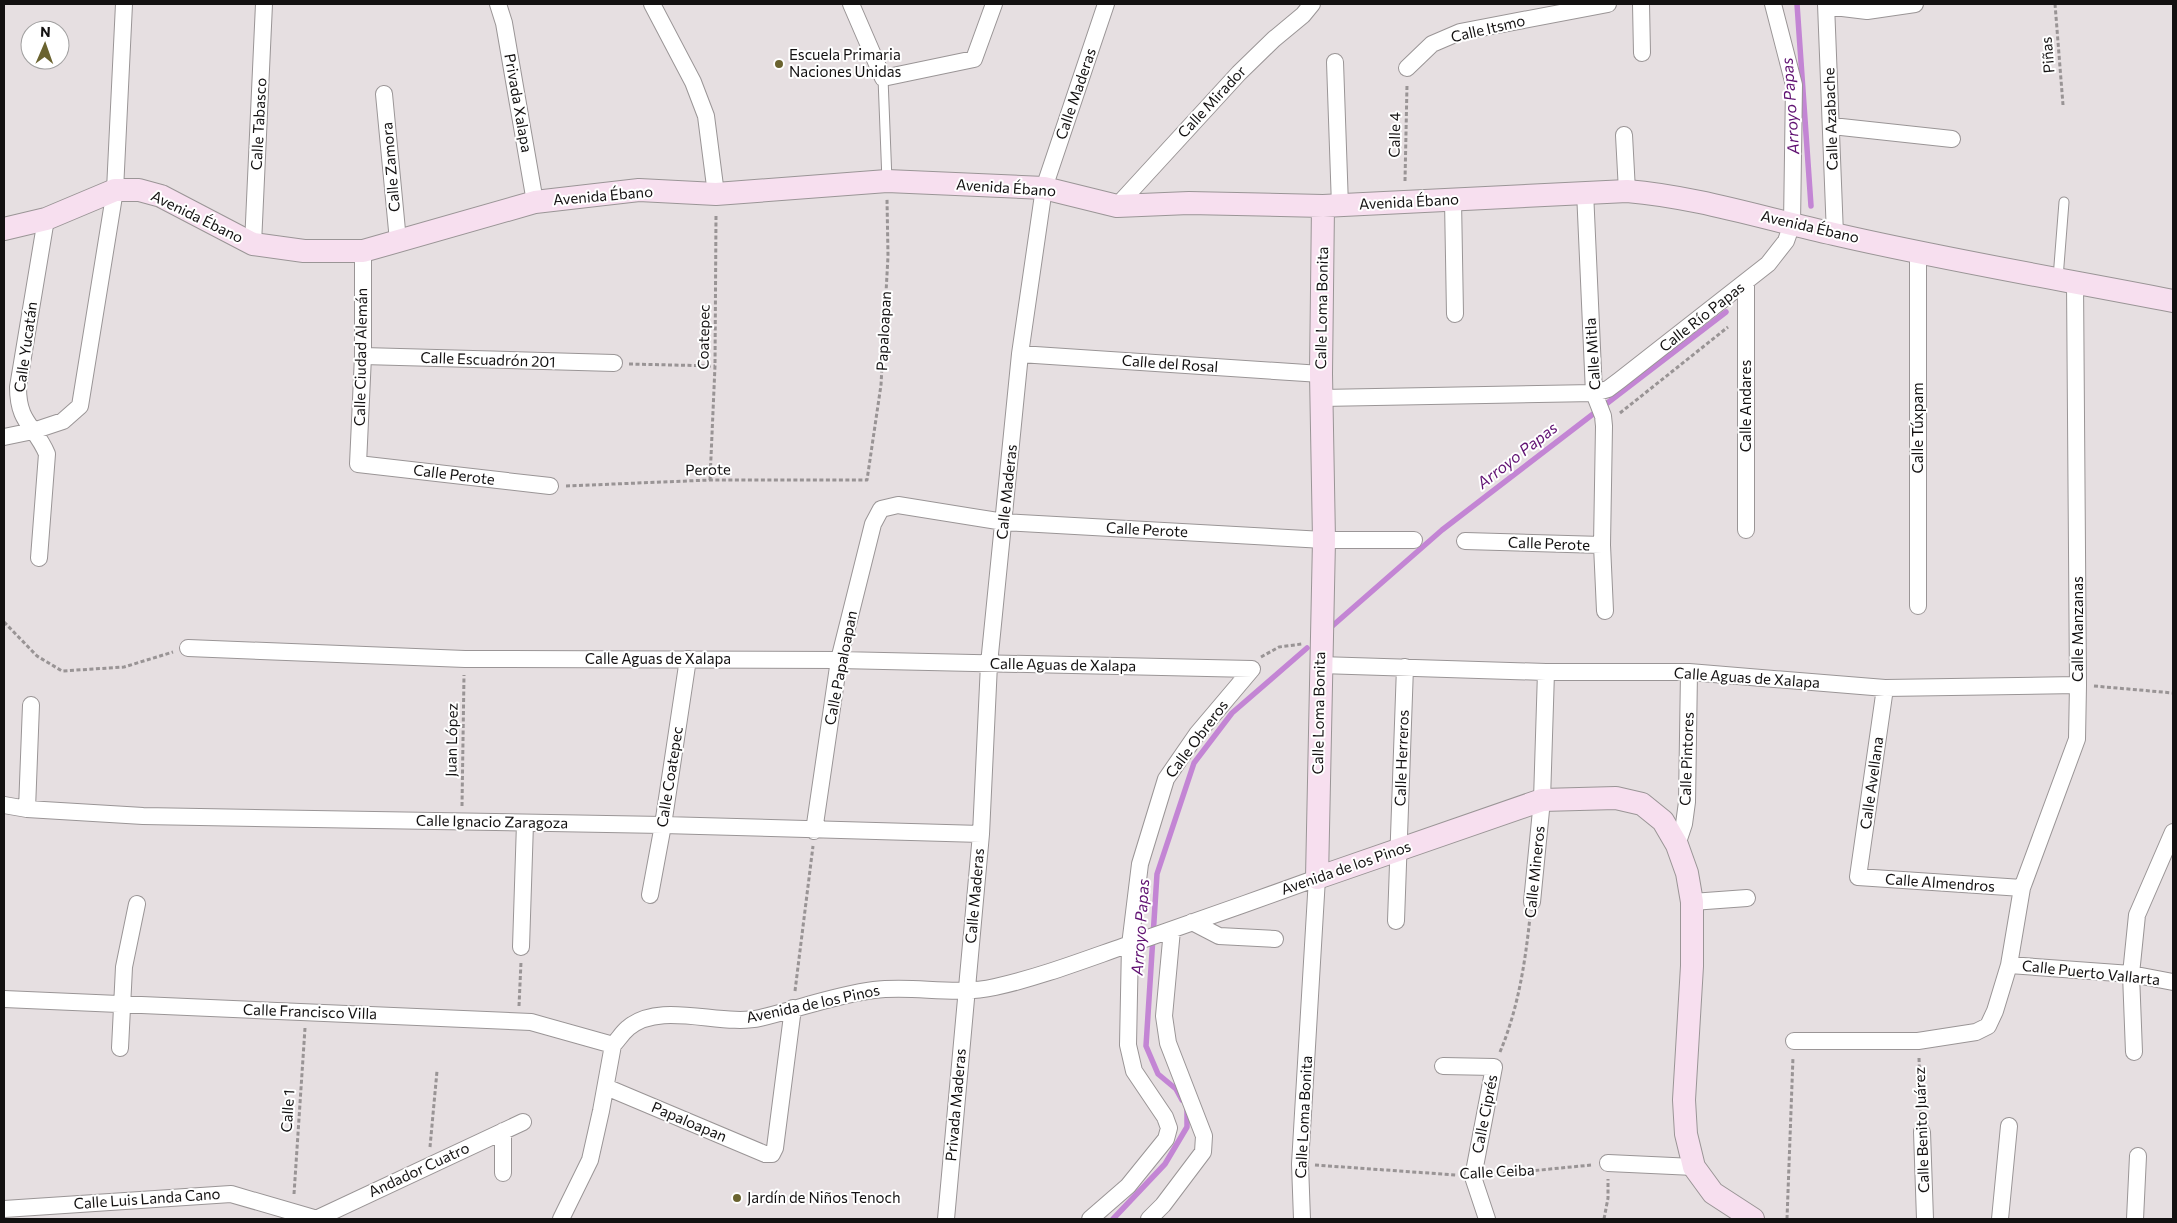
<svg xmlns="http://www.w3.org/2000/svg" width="2177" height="1223" font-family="Commissioner,sans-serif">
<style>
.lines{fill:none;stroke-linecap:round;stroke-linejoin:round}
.stream{stroke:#c385d4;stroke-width:5.5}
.lane-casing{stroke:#9a9596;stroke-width:11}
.street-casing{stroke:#9a9596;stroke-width:18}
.secondary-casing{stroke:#9a9596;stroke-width:24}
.path{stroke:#999495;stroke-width:3;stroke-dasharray:4 2.5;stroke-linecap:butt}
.lane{stroke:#fff;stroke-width:9}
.street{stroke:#fff;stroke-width:16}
.secondary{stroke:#f7dfef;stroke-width:22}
.poi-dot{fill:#6a632f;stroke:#fff;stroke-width:2}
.labels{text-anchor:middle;stroke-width:4;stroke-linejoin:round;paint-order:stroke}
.street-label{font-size:15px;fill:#131111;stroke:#fff}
.poi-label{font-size:15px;fill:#131111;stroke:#fff;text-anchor:start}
.water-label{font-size:16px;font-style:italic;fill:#601172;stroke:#fff}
</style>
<rect width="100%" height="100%" fill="#e6dfe1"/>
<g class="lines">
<path class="stream" d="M1797 4 1811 206
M1330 628 1442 530 1726 312
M1182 1100 1176 1089 1158 1074 1146 1046 1157 874 1194 763 1232 713 1307 648
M1113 1219 1165 1164 1187 1127V1108"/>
<defs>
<path id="lane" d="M883 78 887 181
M2058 278 2064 202"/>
<path id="street" d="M498 4 504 23 535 202
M652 4 693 82 706 116 716 194
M851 4 883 78 974 59 994 4
M1641 4 1642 53
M1826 4 1835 235
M1826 6 1867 11 1915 4
M1335 62 1340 206
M1407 68 1432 44 1460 32 1608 4
M384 94 398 241
M1832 126 1952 139
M1624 135 1627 191
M1585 191 1594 393 1603 416 1604 426 1602 545 1605 611
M1453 200 1455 314
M1117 206 1239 73 1274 39 1303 15 1312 4
M253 244 264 4
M363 251V356L358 464 550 486
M1918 251V606
M1746 283V530
M1020 354 1321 374
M363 356 614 363
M1321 398 1594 393 1608 389 1620 380 1768 264 1786 241 1792 224 1794 85 1773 4
M4 437 33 431 63 421 80 406 115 190 124 4
M1465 541 1602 545
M39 558 47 454C35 425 18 424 18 387L46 219
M188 648 465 659 839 660 1252 669
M1320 665 1546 672H1689L1885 688 2078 685
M1885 688 1858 877 2022 888
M4 805 27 809 143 816 663 825 981 834
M27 809 31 705
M814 831 839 660 873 524 881 509 898 505 1004 522 1324 540H1414
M1677 845 1684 824 1687 802 1689 672
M650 895 663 825 688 659
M1532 902 1542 800 1546 672
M1692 902 1747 898
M1396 921 1405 667
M1192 922 1219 936 1275 939
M521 947 525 823
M2009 965 2131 974 2173 982
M4 999 531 1022 613 1045
M1794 1041H1918L1976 1032 1988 1026 1995 1011 2009 965 2022 888 2077 739 2078 685 2075 282
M613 1045C618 1040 622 1033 628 1028 660 1000 721 1027 760 1018 798 1009 835 995 874 990 914 985 955 996 995 987 1045 976 1094 956 1142 940 1200 920 1259 899 1317 878L1300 1164 1302 1219
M120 1048 124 967 137 904
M2134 1052 2131 974 2137 915 2173 832
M1443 1066 1494 1067 1473 1177 1487 1219
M606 1087 765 1154H772L775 1148 793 1008
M1922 1132 1925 1219
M1608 1163 1694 1167
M503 1173V1131
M4 1209 231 1194 317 1219
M316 1219 523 1122
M561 1219 590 1160 601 1111 613 1045
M946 1219 981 834 989 664 1020 354 1044 188 1106 4
M1090 1219 1128 1186 1166 1139 1169 1128 1165 1117 1134 1071 1128 1045 1130 945 1140 864 1166 779 1197 734 1252 669
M1149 1219 1163 1205 1203 1152 1204 1136 1168 1043 1164 1016 1172 930
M2000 1219 2009 1126
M2135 1219 2138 1156"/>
<path id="secondary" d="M1323 206 1321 374 1324 540 1317 878 1542 800 1616 798 1642 804 1663 821 1677 845 1687 873 1692 902V966L1684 1100 1686 1134 1694 1167 1713 1193 1753 1219
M4 229 46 219 115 190H139L161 196 253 244 304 251H363L535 202 639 190 716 194 887 181 1044 188 1117 206 1189 203 1323 206 1627 191C1698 197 1765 219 1834 234 1946 260 2060 279 2173 301"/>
</defs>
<use href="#lane" class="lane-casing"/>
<use href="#street" class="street-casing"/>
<use href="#secondary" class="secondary-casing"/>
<path class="path" d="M2055 4 2063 105
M1405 181 1407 85
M629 364 715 366
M1620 413 1728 327
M710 480 715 366 716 215
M566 486 710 480H867L881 385 888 256 887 199
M4 622 37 656 62 671 124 667 173 652
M1261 657 1279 647 1302 644
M2094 686 2173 693
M462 806 464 675
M795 991 813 846
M519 1006 521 962
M1500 1052C1518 1009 1525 964 1530 917
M1919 1058 1921 1116
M430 1147 437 1071
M1315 1165 1456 1175
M1490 1175 1591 1165
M294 1194 305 1028
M1604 1219 1608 1198V1179
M1787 1219 1793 1057"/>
<use href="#lane" class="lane"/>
<use href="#street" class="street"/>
<use href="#secondary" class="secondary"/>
</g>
<g class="poi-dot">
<circle cx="779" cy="64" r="5"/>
<circle cx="737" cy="1198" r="5"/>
</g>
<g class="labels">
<g class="street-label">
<text transform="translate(1488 29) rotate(-13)" y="5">Calle Itsmo</text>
<text transform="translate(2048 55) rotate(-95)" y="5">Piñas</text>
<text transform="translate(1076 94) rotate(-71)" y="5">Calle Maderas</text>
<text transform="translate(1212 102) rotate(-47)" y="5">Calle Mirador</text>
<text transform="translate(518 103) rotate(80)" y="5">Privada Xalapa</text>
<text transform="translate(1831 119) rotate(-92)" y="5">Calle Azabache</text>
<text transform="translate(259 124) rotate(-87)" y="5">Calle Tabasco</text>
<text transform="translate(1395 135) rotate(-89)" y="5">Calle 4</text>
<text transform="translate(391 167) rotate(-95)" y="5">Calle Zamora</text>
<text transform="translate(1006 188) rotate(4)" y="5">Avenida Ébano</text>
<text transform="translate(603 196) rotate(-5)" y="5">Avenida Ébano</text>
<text transform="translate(1409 202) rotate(-3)" y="5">Avenida Ébano</text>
<text transform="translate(197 217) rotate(26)" y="5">Avenida Ébano</text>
<text transform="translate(1810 227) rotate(13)" y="5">Avenida Ébano</text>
<text transform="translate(1322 308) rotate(-89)" y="5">Calle Loma Bonita</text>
<text transform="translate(1702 317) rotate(-38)" y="5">Calle Río Papas</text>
<text transform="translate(884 331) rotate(-87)" y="5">Papaloapan</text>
<text transform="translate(704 337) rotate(-89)" y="5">Coatepec</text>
<text transform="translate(26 347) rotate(-82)" y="5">Calle Yucatán</text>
<text transform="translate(1593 354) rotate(-94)" y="5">Calle Mitla</text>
<text transform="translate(361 357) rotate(-89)" y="5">Calle Ciudad Alemán</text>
<text transform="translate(488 360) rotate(2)" y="5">Calle Escuadrón 201</text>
<text transform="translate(1170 364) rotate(4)" y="5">Calle del Rosal</text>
<text transform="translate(1746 406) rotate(-90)" y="5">Calle Andares</text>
<text transform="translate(1918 428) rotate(-90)" y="5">Calle Túxpam</text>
<text transform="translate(708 470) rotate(-1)" y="5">Perote</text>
<text transform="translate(454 475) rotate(7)" y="5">Calle Perote</text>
<text transform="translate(1007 492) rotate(-84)" y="5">Calle Maderas</text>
<text transform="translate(1147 530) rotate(3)" y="5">Calle Perote</text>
<text transform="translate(1549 544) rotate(2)" y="5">Calle Perote</text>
<text transform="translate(2078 629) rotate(-90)" y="5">Calle Manzanas</text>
<text x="658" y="664">Calle Aguas de Xalapa</text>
<text transform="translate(1063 665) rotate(1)" y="5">Calle Aguas de Xalapa</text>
<text transform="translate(841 668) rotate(-79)" y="5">Calle Papaloapan</text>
<text transform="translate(1747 678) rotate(4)" y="5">Calle Aguas de Xalapa</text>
<text transform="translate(1319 713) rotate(-89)" y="5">Calle Loma Bonita</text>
<text transform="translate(1197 739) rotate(-53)" y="5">Calle Obreros</text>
<text transform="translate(452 740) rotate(-89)" y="5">Juan López</text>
<text transform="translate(1402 758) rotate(-88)" y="5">Calle Herreros</text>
<text transform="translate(1687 759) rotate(-88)" y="5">Calle Pintores</text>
<text transform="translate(670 777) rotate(-81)" y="5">Calle Coatepec</text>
<text transform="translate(1872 783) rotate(-82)" y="5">Calle Avellana</text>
<text transform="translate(492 822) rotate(1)" y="5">Calle Ignacio Zaragoza</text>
<text transform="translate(1346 868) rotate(-19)" y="5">Avenida de los Pinos</text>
<text transform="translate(1535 872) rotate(-84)" y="5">Calle Mineros</text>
<text transform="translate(1940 883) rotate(4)" y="5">Calle Almendros</text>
<text transform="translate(975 896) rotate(-85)" y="5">Calle Maderas</text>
<text transform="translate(2091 973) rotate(6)" y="5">Calle Puerto Vallarta</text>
<text transform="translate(813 1004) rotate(-12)" y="5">Avenida de los Pinos</text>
<text transform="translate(310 1012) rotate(2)" y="5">Calle Francisco Villa</text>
<text transform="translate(956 1105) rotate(-85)" y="5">Privada Maderas</text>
<text transform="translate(288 1111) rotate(-86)" y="5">Calle 1</text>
<text transform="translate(1485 1114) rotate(-79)" y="5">Calle Ciprés</text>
<text transform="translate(1304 1117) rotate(-87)" y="5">Calle Loma Bonita</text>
<text transform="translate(689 1122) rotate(23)" y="5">Papaloapan</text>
<text transform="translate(1922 1130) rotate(-92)" y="5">Calle Benito Juárez</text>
<text transform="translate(419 1170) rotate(-25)" y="5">Andador Cuatro</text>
<text transform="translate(1497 1172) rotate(-3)" y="5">Calle Ceiba</text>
<text transform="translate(147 1199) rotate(-4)" y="5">Calle Luis Landa Cano</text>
</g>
<g class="poi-label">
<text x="789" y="60">Escuela Primaria<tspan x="789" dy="17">Naciones Unidas</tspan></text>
<text x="747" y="1203">Jardín de Niños Tenoch</text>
</g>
<g class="water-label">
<text transform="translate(1790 106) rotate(-94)" y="6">Arroyo Papas</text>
<text transform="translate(1517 455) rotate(-38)" y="6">Arroyo Papas</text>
<text transform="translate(1140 927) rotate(-86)" y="6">Arroyo Papas</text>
</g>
</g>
<rect width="2177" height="1223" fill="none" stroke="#131111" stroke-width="10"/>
<g transform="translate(45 45) rotate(2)"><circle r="24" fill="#ffffff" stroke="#a1a0a0"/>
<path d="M0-4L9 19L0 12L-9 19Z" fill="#6a632f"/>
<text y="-8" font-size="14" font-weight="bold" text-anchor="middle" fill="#131111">N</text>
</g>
</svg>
